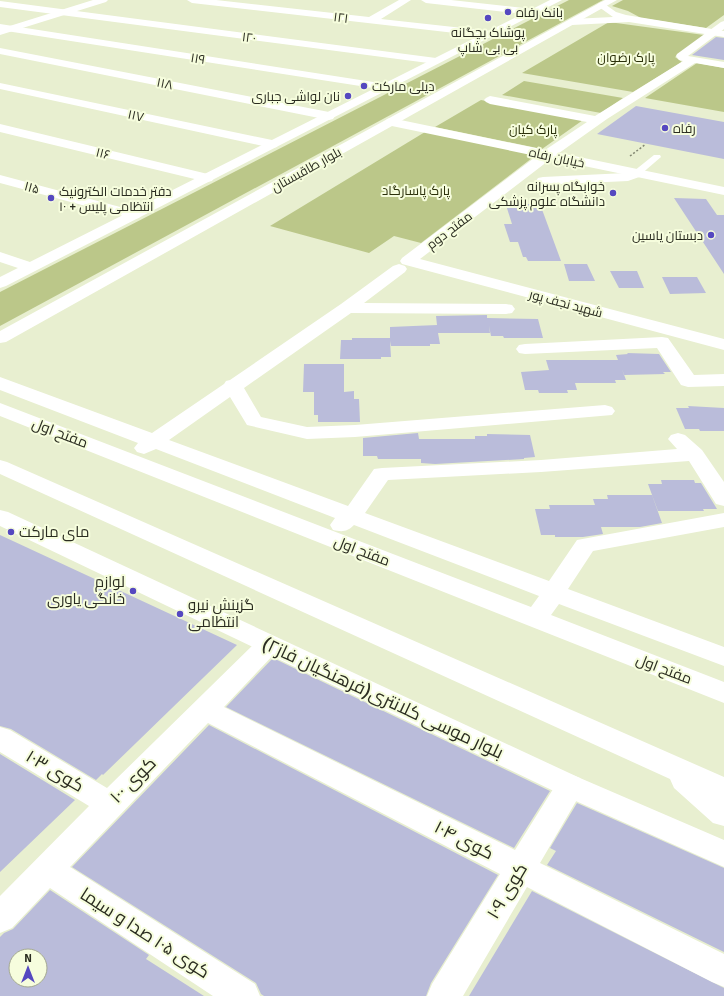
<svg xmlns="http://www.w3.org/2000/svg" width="724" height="996" font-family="Signika,Cairo,sans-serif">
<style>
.green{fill:#bbc789}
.building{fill:#babcda;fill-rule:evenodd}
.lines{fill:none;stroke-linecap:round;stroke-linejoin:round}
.path{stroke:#838772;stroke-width:1.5;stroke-dasharray:2 2;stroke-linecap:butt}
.lane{fill:#fff;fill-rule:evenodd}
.street{fill:#fff;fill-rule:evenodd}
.secondary{fill:#fff;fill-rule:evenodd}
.primary{fill:#fff;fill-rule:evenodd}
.poi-dot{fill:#5548c0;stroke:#f6fddd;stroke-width:1.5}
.labels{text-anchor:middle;stroke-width:4;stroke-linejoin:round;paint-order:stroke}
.far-poi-label{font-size:13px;fill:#2a2c20;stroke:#f6fddd;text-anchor:start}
.far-street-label{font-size:13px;fill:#2a2c20;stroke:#f6fddd}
.far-park-label{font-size:13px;fill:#2b300a;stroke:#f6fddd}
.street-label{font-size:15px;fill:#2a2c20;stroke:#f6fddd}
.poi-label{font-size:15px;fill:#2a2c20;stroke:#f6fddd;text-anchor:start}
.near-street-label{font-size:18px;fill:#2a2c20;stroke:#f6fddd}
</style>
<rect width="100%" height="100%" fill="#e8efd0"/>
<path class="green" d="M569 0H603L0 326V292Z
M623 0H724V15L706 28 641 18 628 11 612 6Z
M609 22 704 35 675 57 682 62 633 92 522 73Z
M697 63 724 68V112L645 98Z
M524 81 623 98 601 113 502 95Z
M481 100 583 120 542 149 435 127Z
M425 132 536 155 421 243 394 236 369 253 270 226Z"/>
<path class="building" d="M716 37 724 38V60L692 55Z
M636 106 724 122V159L597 134Z
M674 198 706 199 717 215H724V274Z
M515 204H540L561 261H528L526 257H523L518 242H510L504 224H512L506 205Z
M564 264H587L595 281H569Z
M610 271H637L644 288H619Z
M662 277H697L706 293 670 294Z
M487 315V318L538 319 543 338H504L503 336H491L489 326 490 333H438L440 344H430V346H391L390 341 391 357H381V359H340L341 340H352V338H390V327L437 325 436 316Z
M627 353 659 354 671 372H663L665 374 624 375 622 369 626 380H615L616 383H575L577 390H567L568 393H539L538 390H525L521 372 549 370 546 360H618L616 355 628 354Z
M304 364H344V392L354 391V399H359L360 422H318V415H314V392H303Z
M688 406 724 408V431H700L699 429H685L676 408H689Z
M418 433 419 439H475V436H487V434L530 435 535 457 524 458V459L435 464 421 463V459H378L377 456H363V438Z
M661 480H694L695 483H701L717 509H703L704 511H658L648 484H662Z
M607 495H652L662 523 640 527H601L603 534 583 537H555V535H541L535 509H550L549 505H595L593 499H608Z
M0 535 237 645 103 775 102 774 96 780 11 729 0 726Z
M273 658 550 791 514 848 226 707Z
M209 725 498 875 431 983 426 996H264L261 994 256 983 72 867Z
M0 754 75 800 0 872Z
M577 803 724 868V952L547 865 556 851 550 848Z
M50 890 149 955 146 959 204 996H0V937L4 933 13 929ZM16 956H40V980H16Z
M532 891 724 988V996H469Z"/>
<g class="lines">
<path class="path" d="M630 156 646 144"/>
<path class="lane" d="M654 155H660L661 157 640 175H634V171Z"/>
<path class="street" d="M187 0H216L369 17 399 0H411L381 19 490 31 495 34 490 37 192 3Z
M421 0H451L533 9 538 12 533 15 426 3Z
M0 1 436 58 441 61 436 64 0 7Z
M724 21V29L688 56 724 62V68L695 63 607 119 552 158 420 259 724 339V350L402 264 400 261 402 258 542 152 587 122 490 104 486 102 484 100 486 98 490 96 595 116 683 61 679 60 676 56 677 54 721 22Z
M0 24 386 84 390 85 392 87 390 89 386 90 0 30Z
M0 48 329 112 333 113 335 116 333 119 329 120 0 54Z
M0 83 272 140 277 141 278 144 277 147 272 148 0 89Z
M0 124 212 175 214 178 212 181 207 182 0 132Z
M637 169 642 170 644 173 642 176 628 181 543 185 538 184 536 181 538 178 543 177 626 173Z
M0 175 139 212 141 215 139 218 134 219 0 183Z
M0 252 36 264 38 267 36 270 30 272 0 262Z
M399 264 405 266 407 269 405 272 364 303 506 304 512 305 515 309 512 313 506 314 351 313 244 388 261 417 307 427 355 425 605 405 612 407 615 411 612 415 355 437 307 439 247 425 230 397 169 440 348 506 374 469 382 468 541 460 677 449 668 439 671 435 678 433 685 435 702 450 724 482V506L716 504 689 461 541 472 388 480 365 513 549 581 577 540 724 513V527L593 551 568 589 724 647V666L559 604 551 615 724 682V703L0 416V403L531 607 539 596 354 525C347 532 342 532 333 530L330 525 335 518 156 449 144 454 137 452 134 448 138 443 0 390V377L152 433 224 384 226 381 230 380 341 304 393 266Z
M662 337 668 338 694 375 724 374V386L688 387 681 385 657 348 525 354 519 353 516 349 519 345 525 344Z
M269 635 278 638 282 644 278 650 224 707 515 850 560 778 570 774 580 778 585 786 540 863 724 954V987L712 982 527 887 463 996H427L432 984 500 874 208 723 70 867 255 984 260 996H213L50 888 12 928 0 933V896L89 806 0 752V727L10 730 107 788 260 638Z"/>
<path class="secondary" d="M93 0H108L106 2 0 35V29Z
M602 2 616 12 626 15 724 31V37L629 22 572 25 567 22 572 19 613 17 599 7 597 5 599 3Z
M391 118 724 187V195L387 125 385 122 387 119Z
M0 460 7 462 724 777V826L713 823 674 788 670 779 0 474Z
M0 510 8 512 580 778 724 840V867L560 794 0 526Z"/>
<path class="primary" d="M550 0H562L6 286 0 288V277Z
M605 0H617L6 342 0 343V331Z"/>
</g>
<g class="poi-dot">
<circle cx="508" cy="12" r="4"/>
<circle cx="488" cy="18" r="4"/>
<circle cx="364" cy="86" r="4"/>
<circle cx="348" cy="96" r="4"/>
<circle cx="665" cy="128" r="4"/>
<circle cx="613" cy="193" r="4"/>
<circle cx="51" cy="198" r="4"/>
<circle cx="711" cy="235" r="4"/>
<circle cx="11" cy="532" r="4"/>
<circle cx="133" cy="591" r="4"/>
<circle cx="180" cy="614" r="4"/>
</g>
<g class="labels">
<g class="far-poi-label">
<text x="516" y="17">بانک رفاه</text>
<text x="488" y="37" text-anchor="middle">پوشاک بچگانه<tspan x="488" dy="15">بی بی شاپ</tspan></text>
<text x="372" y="91">دیلی مارکت</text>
<text x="340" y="101" text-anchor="end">نان لواشی جباری</text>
<text x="673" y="133">رفاه</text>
<text x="605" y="191" text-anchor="end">خوابگاه پسرانه<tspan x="605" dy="15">دانشگاه علوم پزشکی</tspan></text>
<text x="59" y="196">دفتر خدمات الکترونیک<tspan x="59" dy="15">انتظامی پلیس + ۱۰</tspan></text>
<text x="703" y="240" text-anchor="end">دبستان یاسین</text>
</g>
<g class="far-street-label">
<text transform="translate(341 17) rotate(7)" y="5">۱۲۱</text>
<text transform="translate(249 37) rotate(7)" y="5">۱۲۰</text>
<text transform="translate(198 58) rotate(9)" y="5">۱۱۹</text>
<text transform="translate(165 83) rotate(11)" y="5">۱۱۸</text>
<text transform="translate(136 115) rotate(12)" y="5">۱۱۷</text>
<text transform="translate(103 153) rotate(14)" y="5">۱۱۶</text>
<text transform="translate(557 157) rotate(12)" y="5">خیابان رفاه</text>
<text transform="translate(306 169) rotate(-29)" y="5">بلوار طاقبستان</text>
<text transform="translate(32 187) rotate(15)" y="5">۱۱۵</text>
<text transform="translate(449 230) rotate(-37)" y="5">مفتح دوم</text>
<text transform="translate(566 303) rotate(15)" y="5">شهید نجف پور</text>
</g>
<g class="far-park-label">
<text x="626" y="62">پارک رضوان</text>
<text x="533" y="134">پارک کیان</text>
<text x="416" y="195">پارک پاسارگاد</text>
</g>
<g class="street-label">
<text transform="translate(60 433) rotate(21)" y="5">مفتح اول</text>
<text transform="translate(362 551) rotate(21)" y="5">مفتح اول</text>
<text transform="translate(664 669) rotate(21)" y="5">مفتح اول</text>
</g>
<g class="poi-label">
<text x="19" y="537">مای مارکت</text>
<text x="125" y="587" text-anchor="end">لوازم<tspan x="125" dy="17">خانگی یاوری</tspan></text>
<text x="188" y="610">گزینش نیرو<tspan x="188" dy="17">انتظامی</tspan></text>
</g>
<g class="near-street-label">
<text transform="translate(383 698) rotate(25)" y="6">بلوار موسی کلانتری(فرهنگیان فاز۲)</text>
<text transform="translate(55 771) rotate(31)" y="6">کوی ۱۰۳</text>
<text transform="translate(133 780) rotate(-45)" y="6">کوی ۱۰۰</text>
<text transform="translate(464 840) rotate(27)" y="6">کوی ۱۰۴</text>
<text transform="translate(507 891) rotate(-59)" y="6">کوی ۱۰۹</text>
<text transform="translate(145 933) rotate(33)" y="6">کوی ۱۰۵ صدا و سیما</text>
</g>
</g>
<g transform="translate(28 968)"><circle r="19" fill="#f6fddd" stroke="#a4a991"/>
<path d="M0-3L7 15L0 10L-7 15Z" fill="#5548c0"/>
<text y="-6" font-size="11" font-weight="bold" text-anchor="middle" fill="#2a2c20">N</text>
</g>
</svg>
